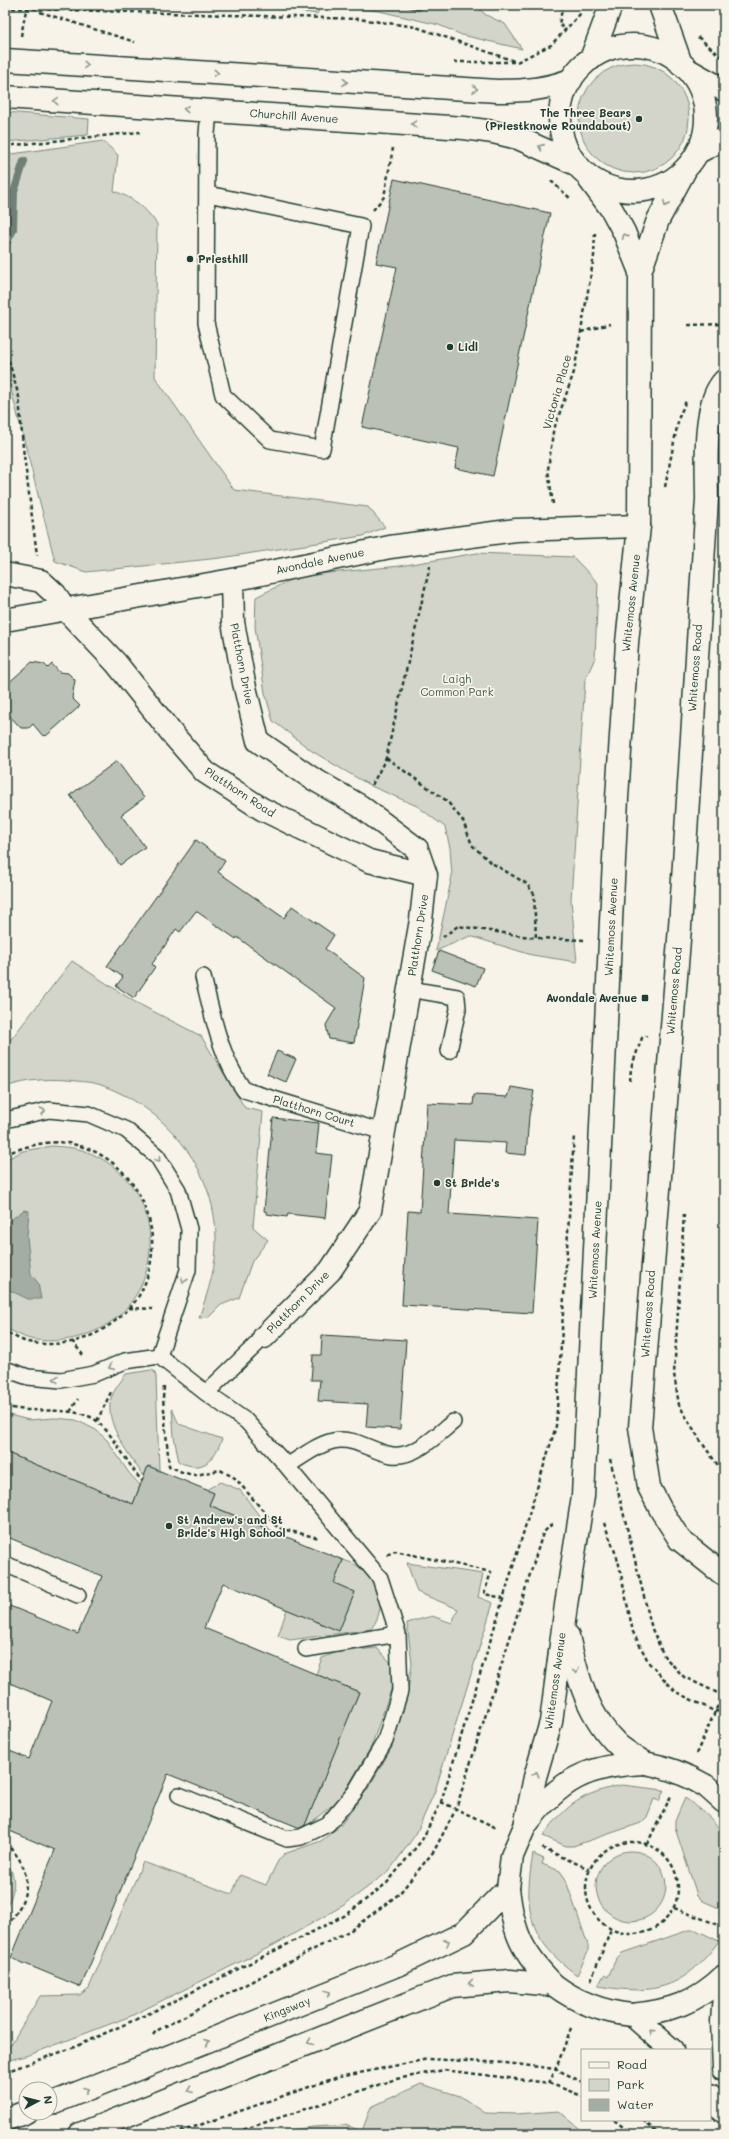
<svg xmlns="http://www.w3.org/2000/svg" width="729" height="2139" font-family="Mali,sans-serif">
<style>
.green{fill:#d3d5ca;stroke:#79897f}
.water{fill:#a4ada3;stroke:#6f8077}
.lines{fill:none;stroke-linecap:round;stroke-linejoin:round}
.stream{stroke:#6f8077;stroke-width:8}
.building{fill:#bbc1b6;stroke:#1f3d34}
.service-casing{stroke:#1f3d34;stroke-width:18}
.minor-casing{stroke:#1f3d34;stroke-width:25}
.tertiary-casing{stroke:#1f3d34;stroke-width:25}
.secondary-casing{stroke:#1f3d34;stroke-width:25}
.trunk-casing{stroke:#1f3d34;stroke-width:25}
.path{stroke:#1f3d34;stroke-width:2.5;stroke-dasharray:4 3;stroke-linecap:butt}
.service{stroke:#f7f3e8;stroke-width:15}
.minor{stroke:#f7f3e8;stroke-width:22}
.tertiary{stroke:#f7f3e8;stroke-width:22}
.secondary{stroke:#f7f3e8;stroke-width:22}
.trunk{stroke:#f7f3e8;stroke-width:22}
.trunk-bridge-casing{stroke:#1f3d34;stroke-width:25;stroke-linecap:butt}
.trunk-bridge{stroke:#f7f3e8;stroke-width:22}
.oneway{stroke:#8b988e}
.poi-dot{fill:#1f3d34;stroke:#f7f3e8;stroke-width:1.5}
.labels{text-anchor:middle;stroke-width:3.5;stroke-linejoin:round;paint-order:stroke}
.poi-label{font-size:11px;font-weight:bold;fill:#1f3d34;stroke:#f7f3e8;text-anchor:start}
.street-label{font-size:11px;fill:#1f3d34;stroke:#f7f3e8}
.park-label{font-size:11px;fill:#435b52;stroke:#f7f3e8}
</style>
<rect width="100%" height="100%" fill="#f7f3e8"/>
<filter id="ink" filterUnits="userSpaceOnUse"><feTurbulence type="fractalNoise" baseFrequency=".025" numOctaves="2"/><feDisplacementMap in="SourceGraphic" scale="8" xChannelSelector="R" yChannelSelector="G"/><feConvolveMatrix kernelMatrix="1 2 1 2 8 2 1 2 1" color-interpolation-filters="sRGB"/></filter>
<g filter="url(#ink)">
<path class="green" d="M291 5H475L486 15 505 24 522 49 462 35 439 25 379 11 322 5 317 14 296 11Z
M579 118a55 55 0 1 1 110 0a55 55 0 1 1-110 0Z
M5 112 89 119 88 135 5 142Z
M103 141 118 155 114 191C135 199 144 206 157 224L155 377 234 490 368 507 385 527 363 536 220 558 86 572 55 561 5 366V155Z
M477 553 573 557 598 583 595 658 585 680 571 900 577 962 532 955 470 936 436 951 452 876 450 848 445 827 417 806 371 786 340 768 312 751 273 721 265 693 255 627 256 597 298 576 400 566Z
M72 961 135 1002 201 1036 245 1108 263 1112 253 1227 268 1240 252 1261 239 1298 221 1305 209 1317 199 1318C208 1291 217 1266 216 1238 215 1167 164 1106 98 1084 92 1082 84 1082 77 1081 51 1078 30 1079 5 1087V1047Z
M52 1146C62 1147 73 1147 82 1150 176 1181 172 1315 75 1338 61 1341 45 1342 30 1339 22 1337 13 1331 5 1328V1160L23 1151Z
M151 1370 154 1371 156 1376 159 1470 148 1466 144 1477C130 1455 104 1425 111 1398 114 1390 121 1381 126 1374Z
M172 1409 179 1424 222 1439C213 1461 204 1473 179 1462L174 1437Z
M5 1414 29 1420 54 1418 76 1420 96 1430 107 1440 129 1473 140 1485 133 1504 5 1452Z
M220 1482 240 1490 270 1530 209 1505 214 1493 206 1490Z
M343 1560C375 1568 392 1602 371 1629L290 1640 278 1636 287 1609 339 1630 355 1592 334 1583Z
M407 1563 483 1574 478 1597 493 1603 435 1791 416 1834 389 1871 344 1905 276 1944 131 2016 29 2055 5 2061V2054L40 1996 80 1995 89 1988 143 1862 232 1894 240 1875 266 1885 278 1861 284 1854 321 1841 340 1826 369 1787 392 1747 407 1697 412 1664 407 1623 432 1616 452 1623 458 1609 417 1592Z
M377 1648 390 1662 394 1681 371 1747 341 1798 303 1829 359 1692 316 1674 322 1658 337 1652Z
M622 1785 664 1790 659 1801 654 1799 647 1817 641 1823 573 1846H566L543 1836C568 1803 581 1794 622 1785Z
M685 1798C700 1809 717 1820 724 1838V1916L719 1914 721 1909 703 1901 697 1895 675 1828V1821Z
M596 1886a35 35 0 1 1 70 0a35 35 0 1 1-70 0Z
M533 1854 544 1859 542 1864 560 1871 565 1878 588 1945V1952L577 1975C529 1940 523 1911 533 1854Z
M5 1860C18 1876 15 1893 5 1909Z
M689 1930H696L719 1941C684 1988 656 1996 598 1986L604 1975 608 1977 616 1959 622 1953Z
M421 2084 460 2096 485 2113 516 2114 559 2111 586 2134H261L313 2127 345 2125 362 2131 371 2107Z"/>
<path class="water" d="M24 1210 29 1211 27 1237 31 1274 38 1283 41 1299H28L5 1288V1224Z"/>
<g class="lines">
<path class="stream" d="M412 5 418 7 420 5
M5 245 13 230 14 192 24 161"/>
</g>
<path class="building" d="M394 179 550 213 493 476 455 468 459 448 362 427 397 267 376 263Z
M32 662 44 664 48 668 52 664 59 672 68 673 75 680 72 698 80 706 46 736 45 735 43 736 33 724 29 728H21L5 711V686Z
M117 761 144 798 121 815 145 847 120 865 70 795Z
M196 840 225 861 218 872 284 918 292 906 334 935 325 949 365 978 354 1043 329 1039 326 1025 336 1008 237 937 236 939 196 911 180 932 176 929 164 947 152 964 155 967 134 998 116 986 123 977 107 966Z
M439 951 483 968 476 986 432 970Z
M277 1051 296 1059 286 1082 267 1074Z
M511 1087 534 1091 529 1116 526 1155 505 1153 506 1143 454 1140 449 1214 538 1220 532 1313 402 1305 408 1211 420 1212 427 1103 473 1105 474 1095 508 1097Z
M273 1118 319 1123 316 1153 332 1155 325 1218 288 1214 287 1217 267 1214V1212L264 1211Z
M322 1335 406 1340 400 1429 366 1427 368 1404 318 1401 320 1380H311L313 1355H321Z
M5 1452 133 1504 148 1466 214 1493 209 1505 343 1560 334 1583 355 1592 339 1631 223 1583 204 1628 359 1692 305 1825 300 1828 168 1774 81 1987 11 1958 55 1850 5 1829V1749L29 1759 52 1701 5 1681V1604L78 1634 102 1576 5 1536Z"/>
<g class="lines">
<defs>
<path id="service" d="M208 194 361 226 322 449 270 440 223 395 206 323 207 134 209 110
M203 977C213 1017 220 1056 244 1090L383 1132
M409 989 457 997 458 1009 449 1051
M5 1120 49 1110 89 1114 126 1130 157 1156 178 1190 189 1229 188 1270 159 1356 125 1361 94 1374 61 1380 28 1377 5 1369
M159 1356 206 1393 246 1421 280 1458 380 1578 398 1634 400 1691 385 1741 355 1792 328 1824 301 1837 287 1839 179 1795
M206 1393 264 1337
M287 1466C302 1457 316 1445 333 1441 355 1436 372 1452 392 1455 415 1458 437 1435 453 1422
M5 1564 78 1595
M306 1649 398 1634"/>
<path id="minor" d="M724 381C702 403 707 468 707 499L680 927 640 1427 649 1487 661 1510 680 1540 724 1575
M5 574 41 581 55 594 66 610 116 663 174 736 205 772 262 809 369 861 426 875
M232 580 233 622 244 683 258 741 310 777 360 806 417 849 426 875 421 920 370 1211 330 1271 264 1337
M5 620 232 580 390 547 516 530 639 526"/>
<path id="tertiary" d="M5 60 498 91C525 91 546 89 571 80
M690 71 724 90
M5 97 464 128 493 132 518 138 576 164
M698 152 724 139
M724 1994 722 2022 724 2069
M632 2015 672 2050
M710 2095 724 2112"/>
<path id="secondary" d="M660 5 681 64
M560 118a73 73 0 1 1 146 0a73 73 0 1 1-146 0Z
M591 59 611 5
M589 179 612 210 624 232 640 272
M568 1636C577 1676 588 1717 619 1746 627 1752 636 1758 645 1763
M525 1826 535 1777 551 1722 566 1605 583 1496 617 798 627 643 639 526 640 272 658 220 685 170"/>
<path id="trunk" d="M706 1786 724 1802
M525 1826C559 1780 587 1765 645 1763
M508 1888C513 1933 522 1953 554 1985
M632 2015C670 2011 696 2003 724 1976
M50 2104 400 1964 464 1933 508 1888
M5 2120 26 2112
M80 2134 452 1986 510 1981 554 1985"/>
</defs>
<use href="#service" class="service-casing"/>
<use href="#minor" class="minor-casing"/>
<use href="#tertiary" class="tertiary-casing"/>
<use href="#secondary" class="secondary-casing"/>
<use href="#trunk" class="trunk-casing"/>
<path class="path" d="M563 5 559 24 566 30
M5 8 359 19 416 27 514 61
M40 12 135 42
M21 36 27 5
M698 37 724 59
M454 62H517L551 45 581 13
M5 146 140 132
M551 181 571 199
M373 210 384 197 393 148
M688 325 724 324
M581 332 610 324
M5 347 19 397 23 448 37 555
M665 487 679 417 686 401
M553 504 548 470 553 432 574 372 594 256 595 231
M386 758 447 801 463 821 472 845 490 862 527 884 534 894 536 938 586 940
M372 785 386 758 430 566
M443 937 458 926 536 938
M630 1081 631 1068 642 1038 647 1036
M5 1154C25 1147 45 1140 67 1143 136 1154 172 1231 141 1292 133 1307 119 1319 105 1328 83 1343 54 1347 27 1342 20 1340 12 1335 5 1332
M684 1214 674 1374 679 1405 700 1440 724 1474
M129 1308 153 1309
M72 1341 83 1355
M164 1387 163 1398 169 1466 184 1473 196 1475 220 1470 235 1478 278 1528 319 1538
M5 1406C30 1415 78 1404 98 1422 116 1438 126 1462 142 1481
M70 1412 78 1399
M97 1421 112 1390
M610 1459 652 1629 664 1656 684 1677 724 1696
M604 1523 618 1560 633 1632 649 1663 676 1692 712 1710 724 1713
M387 1555 395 1551 491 1572 484 1594 503 1598
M696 1754 724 1692
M441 1802 497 1828
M586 1888a46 46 0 1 1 92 0a46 46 0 1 1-92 0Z
M5 1843C36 1870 30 1899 5 1928
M647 1844 671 1796
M542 1848 589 1869
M674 1908 724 1927
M591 1980 611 1930
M153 2035 156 2031 351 1930 399 1894 434 1851 456 1809 543 1533 553 1523
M5 2072 72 2048 150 2013 346 1915 387 1883 422 1840 441 1802 556 1426 574 1135
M549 2083 582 2096
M614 2120 632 2134
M643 2120 658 2134
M174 2134 335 2078 428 2059 506 2063 556 2069 582 2082
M230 2134 396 2079 444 2070 549 2083 556 2069 572 2025"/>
<use href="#service" class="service"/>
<use href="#minor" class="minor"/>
<use href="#tertiary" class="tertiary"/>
<use href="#secondary" class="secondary"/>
<use href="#trunk" class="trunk"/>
<defs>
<path id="trunk-bridge" d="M645 1763C667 1767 686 1774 706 1786
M508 1888 512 1856 525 1826
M554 1985C578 2003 602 2012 632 2015"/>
</defs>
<use href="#trunk-bridge" class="trunk-bridge-casing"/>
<use href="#trunk-bridge" class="trunk-bridge"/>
</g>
<defs><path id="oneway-chevron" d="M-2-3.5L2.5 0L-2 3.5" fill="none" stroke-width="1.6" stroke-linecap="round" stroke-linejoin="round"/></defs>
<g class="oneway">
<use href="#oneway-chevron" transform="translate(86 65) rotate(3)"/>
<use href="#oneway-chevron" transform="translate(216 73) rotate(4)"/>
<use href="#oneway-chevron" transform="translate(345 82) rotate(3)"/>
<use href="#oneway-chevron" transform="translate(475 89) rotate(3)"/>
<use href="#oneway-chevron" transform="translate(56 101) rotate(-176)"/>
<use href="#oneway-chevron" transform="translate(186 109) rotate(-176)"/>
<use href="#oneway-chevron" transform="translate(414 124) rotate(-176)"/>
<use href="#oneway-chevron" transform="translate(541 147) rotate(-156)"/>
<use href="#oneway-chevron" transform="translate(666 204) rotate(118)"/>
<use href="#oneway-chevron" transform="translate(625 236) rotate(-113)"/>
<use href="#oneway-chevron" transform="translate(43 1111) rotate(-11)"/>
<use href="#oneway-chevron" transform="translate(158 1159) rotate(52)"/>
<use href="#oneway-chevron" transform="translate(184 1280) rotate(109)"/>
<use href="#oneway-chevron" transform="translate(111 1367) rotate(156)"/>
<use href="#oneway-chevron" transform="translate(56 1379) rotate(-177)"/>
<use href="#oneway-chevron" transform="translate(576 1671) rotate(74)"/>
<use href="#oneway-chevron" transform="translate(536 1774) rotate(-75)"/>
<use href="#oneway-chevron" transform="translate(447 1942) rotate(-29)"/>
<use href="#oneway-chevron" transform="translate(471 1983) rotate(172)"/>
<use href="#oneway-chevron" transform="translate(328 1993) rotate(-22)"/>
<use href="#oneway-chevron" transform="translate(652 2032) rotate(-139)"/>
<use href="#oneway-chevron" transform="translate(207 2042) rotate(-22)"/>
<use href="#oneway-chevron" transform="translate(310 2042) rotate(158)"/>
<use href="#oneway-chevron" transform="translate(86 2090) rotate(-22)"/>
<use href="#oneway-chevron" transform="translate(190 2090) rotate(158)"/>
</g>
</g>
<g class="poi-dot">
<circle cx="639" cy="119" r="4"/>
<circle cx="190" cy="259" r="4"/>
<circle cx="450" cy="347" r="4"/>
<rect x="641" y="994" width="8" height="8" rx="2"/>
<circle cx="437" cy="1183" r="4"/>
<circle cx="169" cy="1526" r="4"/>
</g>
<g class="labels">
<g class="poi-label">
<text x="631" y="117" text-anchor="end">The Three Bears<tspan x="631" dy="13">(Priestknowe Roundabout)</tspan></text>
<text x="198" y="263">Priesthill</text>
<text x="458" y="351">Lidl</text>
<text x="637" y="1002" text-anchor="end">Avondale Avenue</text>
<text x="445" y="1187">St Bride's</text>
<text x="177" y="1524">St Andrew's and St<tspan x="177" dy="13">Bride's High School</tspan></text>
</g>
<g class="street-label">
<text transform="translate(294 116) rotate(4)" y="4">Churchill Avenue</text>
<text transform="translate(557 392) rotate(-74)" y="4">Victoria Place</text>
<text transform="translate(320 561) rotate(-12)" y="4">Avondale Avenue</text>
<text transform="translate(631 603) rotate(-84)" y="4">Whitemoss Avenue</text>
<text transform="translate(242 664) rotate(79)" y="4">Platthorn Drive</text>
<text transform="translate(695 668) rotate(-86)" y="4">Whitemoss Road</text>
<text transform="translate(240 792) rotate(33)" y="4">Platthorn Road</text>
<text transform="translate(611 927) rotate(-87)" y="4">Whitemoss Avenue</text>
<text transform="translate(418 935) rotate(-81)" y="4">Platthorn Drive</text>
<text transform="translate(674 991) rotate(-85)" y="4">Whitemoss Road</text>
<text transform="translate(314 1111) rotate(17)" y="4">Platthorn Court</text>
<text transform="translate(595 1250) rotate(-87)" y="4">Whitemoss Avenue</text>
<text transform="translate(298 1302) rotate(-45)" y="4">Platthorn Drive</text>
<text transform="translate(648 1314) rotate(-86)" y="4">Whitemoss Road</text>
<text transform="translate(555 1681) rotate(-82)" y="4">Whitemoss Avenue</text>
<text transform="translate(287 2009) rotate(-22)" y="4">Kingsway</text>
</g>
<g class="park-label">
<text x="457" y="683">Laigh<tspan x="457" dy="13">Common Park</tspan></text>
</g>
</g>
<rect width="729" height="2139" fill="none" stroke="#f7f3e8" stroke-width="20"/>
<rect x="10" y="10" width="709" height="2119" fill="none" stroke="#1f3d34" stroke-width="1.5" filter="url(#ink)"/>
<rect x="581" y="2049" width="130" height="72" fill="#f7f3e8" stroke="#a1aaa0"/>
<rect x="589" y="2062" width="20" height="6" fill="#f7f3e8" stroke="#a1aaa0"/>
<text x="617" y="2069" font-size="12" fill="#1f3d34">Road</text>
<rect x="589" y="2079" width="20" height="12" fill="#d3d5ca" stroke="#a1aaa0"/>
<text x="617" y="2089" font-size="12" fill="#1f3d34">Park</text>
<rect x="589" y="2099" width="20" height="12" fill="#a4ada3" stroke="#a1aaa0"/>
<text x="617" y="2109" font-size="12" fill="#1f3d34">Water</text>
<g transform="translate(38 2101) rotate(83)"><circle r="19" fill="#f7f3e8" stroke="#a1aaa0"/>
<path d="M0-3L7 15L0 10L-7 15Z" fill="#1f3d34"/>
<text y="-6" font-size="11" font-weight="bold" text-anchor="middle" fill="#1f3d34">N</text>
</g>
</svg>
